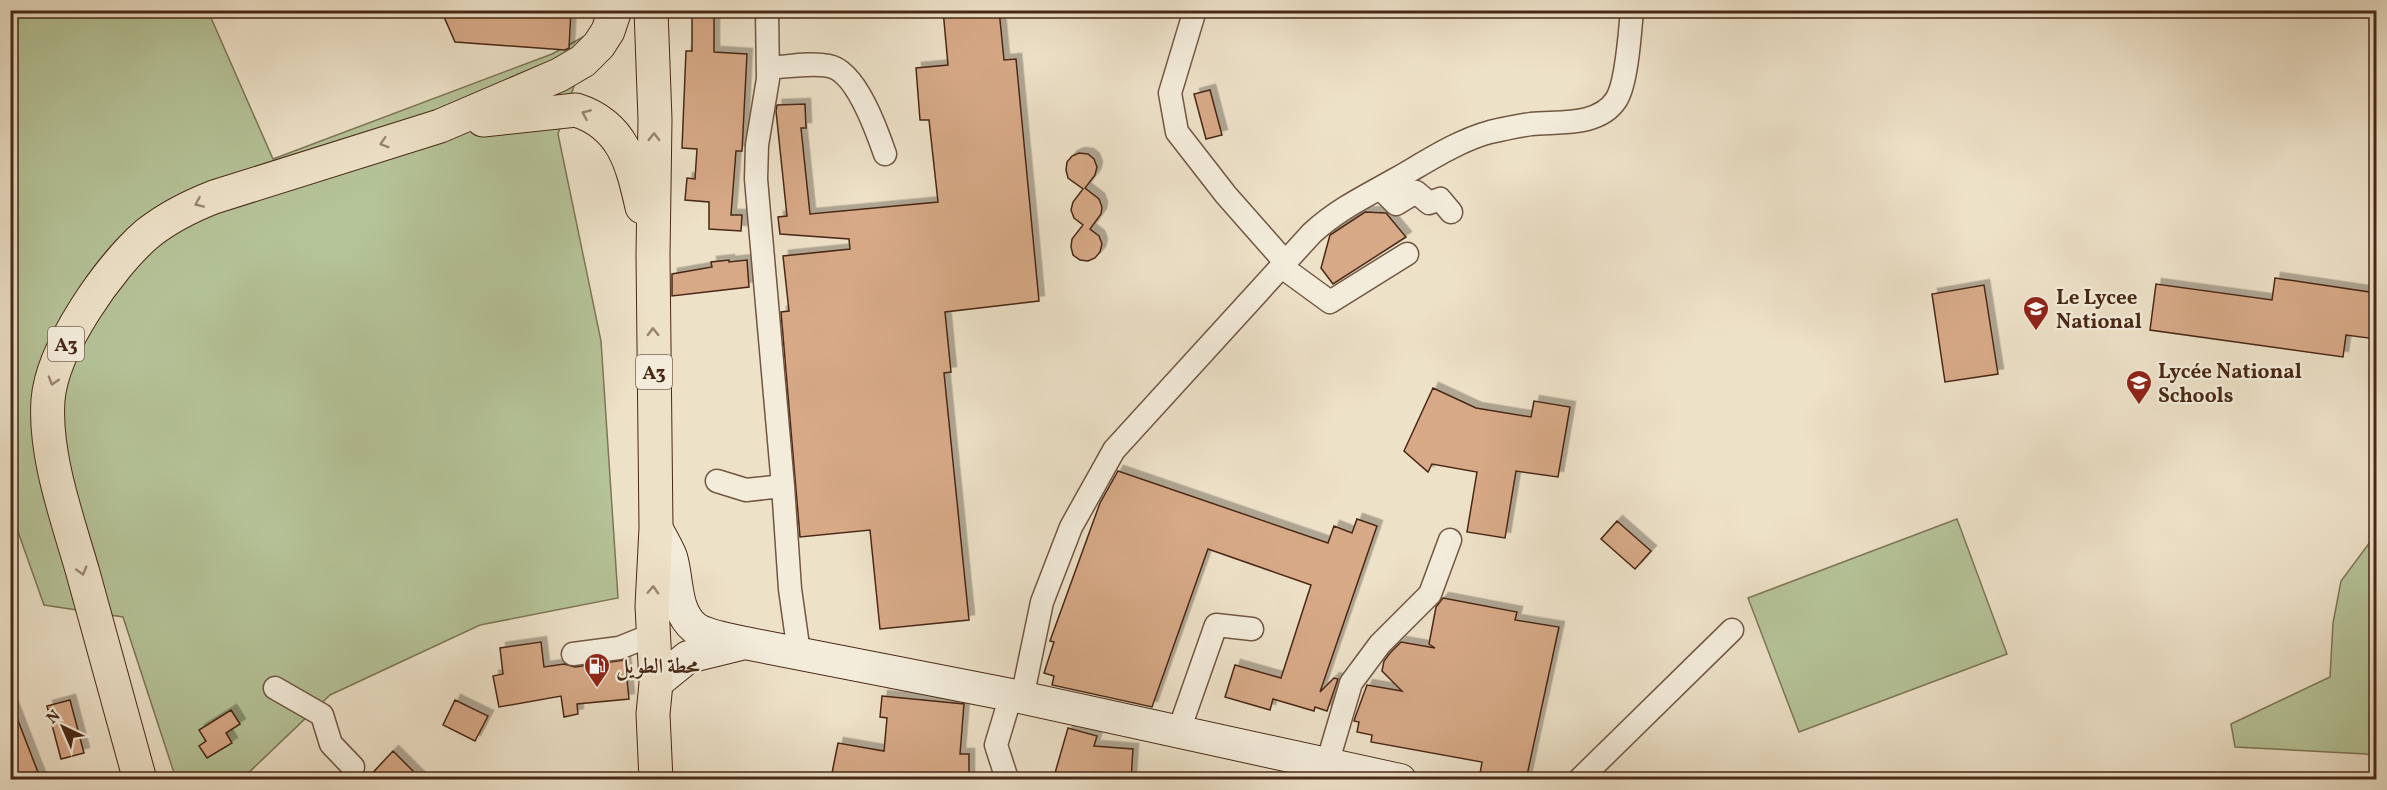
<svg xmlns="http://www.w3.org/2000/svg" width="2387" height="790" font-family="Vollkorn,Amiri,serif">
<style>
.green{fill:#b5c398;stroke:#7e7656;stroke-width:1.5}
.building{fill:#d7a987;stroke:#482815;stroke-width:1.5;filter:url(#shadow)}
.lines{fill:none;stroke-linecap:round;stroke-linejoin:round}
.street-casing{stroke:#715642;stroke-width:25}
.secondary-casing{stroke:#482815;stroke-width:34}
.highway-casing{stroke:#482815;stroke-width:35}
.street{stroke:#f3ecdb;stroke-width:22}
.secondary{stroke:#f3ecdb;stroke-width:32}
.highway{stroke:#ede1c8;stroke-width:33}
.oneway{stroke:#9a846e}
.labels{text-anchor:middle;stroke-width:4.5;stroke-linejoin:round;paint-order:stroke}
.shield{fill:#f3ecdb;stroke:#7b6350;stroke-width:1.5}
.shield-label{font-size:20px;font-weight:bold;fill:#482815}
.poi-label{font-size:21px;font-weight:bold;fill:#482815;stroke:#f3ecdb;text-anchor:start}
</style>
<defs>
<filter id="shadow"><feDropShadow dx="5.5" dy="-5.5" stdDeviation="0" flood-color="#0004"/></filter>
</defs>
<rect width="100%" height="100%" fill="#ede1c8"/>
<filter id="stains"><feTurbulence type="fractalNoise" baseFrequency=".00333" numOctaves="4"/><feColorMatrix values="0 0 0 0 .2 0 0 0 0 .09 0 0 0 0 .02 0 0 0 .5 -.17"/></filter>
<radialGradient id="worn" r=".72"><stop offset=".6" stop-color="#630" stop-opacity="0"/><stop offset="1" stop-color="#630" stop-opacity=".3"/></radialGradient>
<path class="green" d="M11 11H208L273 159 552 54 592 32 558 134 601 341 618 598 480 625 330 695 242 779H176L123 617 44 605 11 512Z
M1957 519 2007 654 1799 732 1748 598Z
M2376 534V757L2366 754 2235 747 2231 724 2330 677 2333 623 2341 581Z"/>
<path class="building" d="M441 10H571L569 48 565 50 455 42Z
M692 10H714V52L747 54 742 151H736L731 215H742L741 231 709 229V202L685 200 687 178 695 179 697 149 682 148 686 51H692Z
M943 10H999L1004 60 1016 59 1039 301 945 312 951 372 944 373 969 620 880 629 870 530 800 537 781 312 789 311 783 256 850 249 849 239 780 234 778 217 787 216 776 111 777 105 805 104 806 128H801L810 214 938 202 929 120H920L916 68 948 65Z
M1210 90 1222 135 1206 139 1194 94Z
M1079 153 1088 154 1094 159 1097 167 1095 175 1085 188 1099 199 1102 207 1101 214 1090 229 1099 236 1102 244 1100 252 1095 258 1088 261 1080 260 1073 255 1071 247 1072 239 1083 225 1074 218 1071 210 1073 202 1083 189 1068 178 1066 170 1067 162 1072 156Z
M1365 212 1386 213 1406 237 1333 284 1321 268 1330 235Z
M729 260V262L747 260 749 287 672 296V274L712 267 711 262Z
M2275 278 2376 293V339L2346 335 2343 357 2150 330 2156 284 2272 300Z
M1984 285 1998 374 1945 382 1932 294Z
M1433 388 1476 408 1531 417 1534 401 1570 407 1558 477 1516 471 1505 538 1467 532 1477 472 1432 464 1428 472 1404 451Z
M1118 471 1328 543 1334 526 1352 533 1357 519 1377 526 1320 692 1334 678 1338 679 1327 711 1315 707 1314 711 1273 699 1270 710 1225 697 1235 665 1281 678 1311 585 1208 549 1152 707 1052 685 1054 676 1044 673 1054 642 1050 641 1100 503Z
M1617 521 1651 551 1635 569 1601 539Z
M1443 598 1517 612 1515 620 1559 627 1526 780H1479L1482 762 1371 742 1372 735 1357 732 1359 722 1354 721 1356 715 1367 685 1402 691 1382 671 1384 661 1390 653 1401 642 1435 648 1429 644 1436 607Z
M541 642 544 667 564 664 575 667 625 660 629 699 577 704 578 714 564 717 561 696 499 707 493 676 503 674 500 648Z
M882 696 964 704 960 754H969V780H869L832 773 838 743 884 751 887 718 880 717Z
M70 700 84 753 61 759 47 706Z
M455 700 488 716 475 741 443 725Z
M10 705H12L41 780H10Z
M231 710 240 724 226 733 232 743 207 758 199 746 206 741 199 730Z
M1068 728 1097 736 1094 746 1133 749 1131 780H1053Z
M393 751 422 780H366Z"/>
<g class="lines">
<defs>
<path id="street" d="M767 10 768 79 757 145 756 179 783 486 790 589 799 653
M1195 10 1170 93 1177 132 1226 195 1286 263
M768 68C787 67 810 62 829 66 856 71 877 131 885 154
M1380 188 1396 204 1416 192 1429 203 1440 199 1451 212
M1282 267 1330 302 1407 254
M717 481 746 490 783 486
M573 654 619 648 654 634
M275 688 322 715 331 744 353 767
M1022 698 1042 602 1071 527 1114 450 1312 233C1338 209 1366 196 1396 179 1426 162 1457 141 1490 132 1503 129 1517 126 1531 124 1558 121 1598 127 1616 100 1627 84 1630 31 1632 10
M1178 733 1216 625 1252 629
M1327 764 1351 683 1380 644 1430 594 1450 540
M1007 779 996 745 1011 695
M1579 780 1732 630"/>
<path id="secondary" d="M656 528C661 537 667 547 671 557 678 580 674 611 695 628 708 637 729 639 745 643L1011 695 1400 780
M656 683 688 657 741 644"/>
<path id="highway" d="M651 10 655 120 653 255 656 528 652 606 656 683 653 714 656 780
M483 120 576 110C623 125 632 163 642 207
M140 780C121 711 102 642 83 573 68 520 44 456 48 400 52 348 109 267 147 234 167 218 191 206 214 197L440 126 559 75 583 61 599 45 608 31 615 10"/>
</defs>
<use href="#street" class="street-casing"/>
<use href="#secondary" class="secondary-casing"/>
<use href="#highway" class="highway-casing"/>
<use href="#street" class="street"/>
<use href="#secondary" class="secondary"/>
<use href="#highway" class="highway"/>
</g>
<defs><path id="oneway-chevron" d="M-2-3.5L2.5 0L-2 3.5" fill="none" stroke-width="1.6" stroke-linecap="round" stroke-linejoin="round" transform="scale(1.5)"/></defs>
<g class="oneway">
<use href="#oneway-chevron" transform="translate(586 114) rotate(-157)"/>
<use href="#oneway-chevron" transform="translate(654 137) rotate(-89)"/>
<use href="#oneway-chevron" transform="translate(384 143) rotate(163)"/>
<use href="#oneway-chevron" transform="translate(199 203) rotate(157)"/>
<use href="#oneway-chevron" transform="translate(653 332) rotate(-91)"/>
<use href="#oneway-chevron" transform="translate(53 381) rotate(107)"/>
<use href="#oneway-chevron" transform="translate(82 571) rotate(74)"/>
<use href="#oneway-chevron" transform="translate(653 590) rotate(-87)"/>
</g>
<defs>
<symbol id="school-pin" viewBox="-11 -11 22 30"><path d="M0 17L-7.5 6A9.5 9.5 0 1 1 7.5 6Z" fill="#8f2418" stroke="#f3ecdb"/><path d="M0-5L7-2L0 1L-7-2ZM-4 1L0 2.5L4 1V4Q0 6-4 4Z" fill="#fff"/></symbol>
<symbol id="fuel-pin" viewBox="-11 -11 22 30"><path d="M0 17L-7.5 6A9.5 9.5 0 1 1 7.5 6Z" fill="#8f2418" stroke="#f3ecdb"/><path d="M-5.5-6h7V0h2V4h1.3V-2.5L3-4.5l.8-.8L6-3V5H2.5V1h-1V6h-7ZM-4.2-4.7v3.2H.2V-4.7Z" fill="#fff"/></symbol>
</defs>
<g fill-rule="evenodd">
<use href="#school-pin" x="2021" y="294" width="30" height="40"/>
<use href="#school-pin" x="2124" y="368" width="30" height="40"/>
<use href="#fuel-pin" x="582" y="651" width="30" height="40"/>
</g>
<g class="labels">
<g class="shield">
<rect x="48" y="327" width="36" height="34" rx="4.5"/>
<rect x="636" y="355" width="36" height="34" rx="4.5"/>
</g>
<g class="shield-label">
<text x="66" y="351">A3</text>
<text x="654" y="379">A3</text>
</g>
<g class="poi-label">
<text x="2056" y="304">Le Lycee<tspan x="2056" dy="24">National</tspan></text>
<text x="2158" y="378">Lycée National<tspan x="2158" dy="24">Schools</tspan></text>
<text x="616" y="673">محطة الطويل</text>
</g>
</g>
<rect width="2387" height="790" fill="none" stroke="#ede1c8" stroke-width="36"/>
<rect x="12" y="12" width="2363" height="766" fill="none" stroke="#482815" stroke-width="3"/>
<rect x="18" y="18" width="2351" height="754" fill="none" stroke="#482815" stroke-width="1.5"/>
<g transform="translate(63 727) rotate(316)" stroke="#f3ecdb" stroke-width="4.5" paint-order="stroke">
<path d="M0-4.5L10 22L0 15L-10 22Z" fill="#482815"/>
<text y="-9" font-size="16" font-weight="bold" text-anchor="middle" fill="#482815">N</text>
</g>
<rect width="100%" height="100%" filter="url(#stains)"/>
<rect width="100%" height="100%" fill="url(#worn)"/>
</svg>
